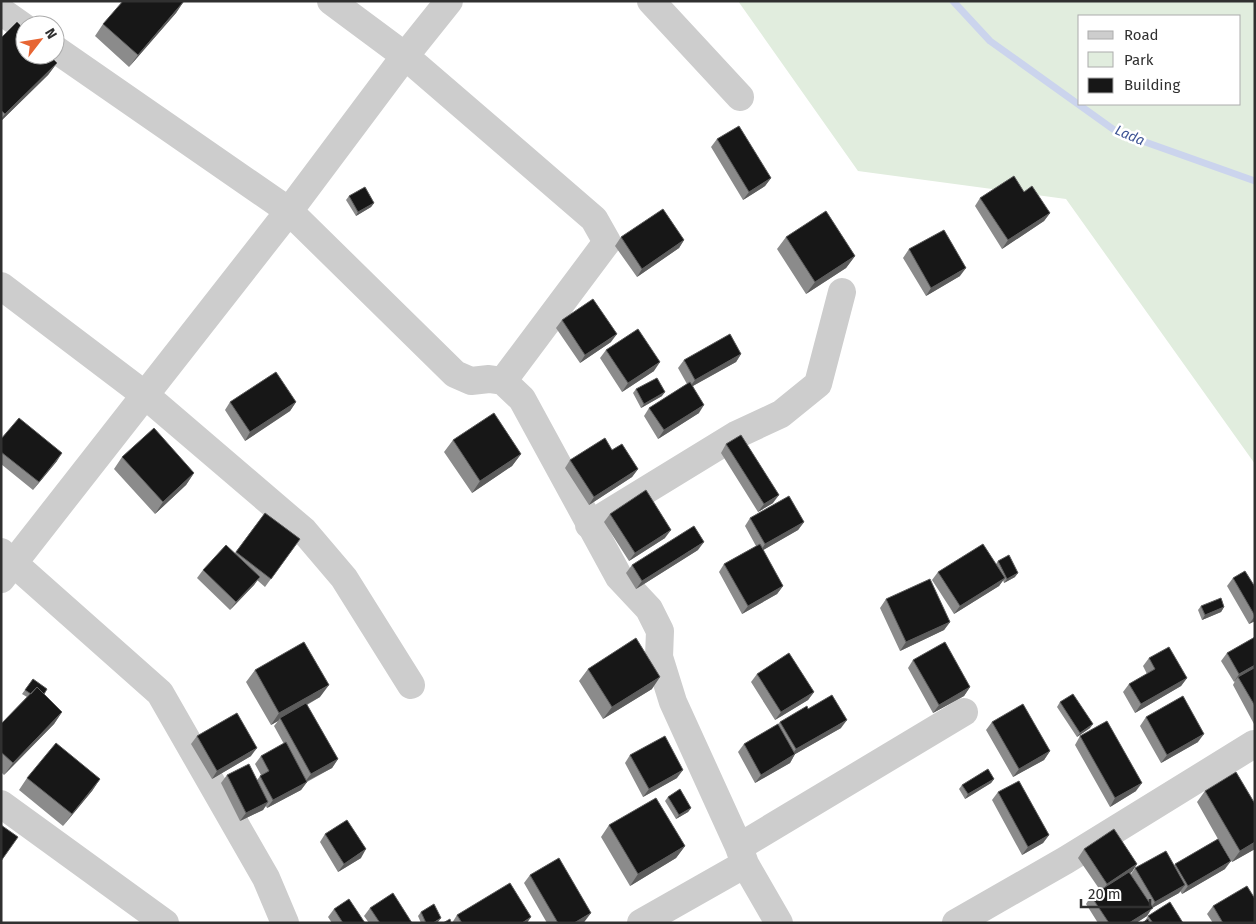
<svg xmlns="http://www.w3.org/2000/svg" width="1256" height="924" font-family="'Fira Sans',sans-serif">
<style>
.green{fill:#e1edde;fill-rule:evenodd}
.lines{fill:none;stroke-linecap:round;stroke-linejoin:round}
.stream{stroke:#cbd4ed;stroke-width:7}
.minor{stroke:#cdcdcd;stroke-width:28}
.wall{fill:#8b8b8b}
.shaded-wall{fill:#5d5d5d}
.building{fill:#171717;stroke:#5d5d5d}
.labels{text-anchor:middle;stroke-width:5;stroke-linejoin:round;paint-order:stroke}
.water-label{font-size:14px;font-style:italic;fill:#3d5394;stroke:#fff}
</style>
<rect width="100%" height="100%" fill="#fff"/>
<path class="green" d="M738 1H1255V464L1066 199 858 171ZM1080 16H1240V104H1080Z"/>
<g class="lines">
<path class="stream" d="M953 1 990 41 1117 132 1255 181"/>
<path class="minor" d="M331 1 405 56 594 219 607 242 503 381
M651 1 740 97
M1 11 25 28
M55 49 289 211 455 374 471 381 489 379 503 381 522 399 619 577 649 609 660 631 659 657 673 702 739 847 745 864 779 923
M1 286 145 395 304 531 344 578 411 685
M589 525 736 435 781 414 818 384 842 292
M1 552 160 693 266 878 285 923
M1 579 289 211 405 56 449 1
M1 804 165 923
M739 847 964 712
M641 923 745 864
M956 923 1066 860 1254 744"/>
</g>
<path class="wall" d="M184 1 176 13 129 67 95 36 103 24Z
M1 38 57 63 48 75 1 121Z
M717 139 771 178 765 186 743 200 711 147Z
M1024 192 1050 213 1044 221 1002 249 975 206 980 198Z
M349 196 374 203 371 207 356 216 346 200Z
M621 237 684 240 679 248 637 277 615 246Z
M786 237 855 256 846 268 806 294 777 249Z
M909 249 960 276 926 296 903 258Z
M562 320 611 342 580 363 556 328Z
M606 350 654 371 622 392 600 358Z
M741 354 736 362 693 386 699 413 658 439 644 416 649 408 687 384 678 368 684 360Z
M636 389 662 396 641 408 633 393Z
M230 402H296L290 411 245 441 225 410Z
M1 439 57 461 33 490 1 464Z
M453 440 521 454 512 466 472 493 444 452Z
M726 444 773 503 758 512 721 453Z
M612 450 638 469 632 477 589 505 565 468 570 460Z
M122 457 194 473 186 485 155 514 114 469Z
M265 513 300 539 265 587 257 580 254 585 230 610 197 578 203 570 235 553Z
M610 514 665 538 629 561 604 522Z
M750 518 804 522 798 530 763 550 783 586 777 594 742 614 719 572 724 564 756 546 745 526Z
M698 550 636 589 626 573 632 565Z
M998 561 1015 577 1004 583 1003 580 999 586 954 614 932 580 938 572 996 564Z
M1233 578 1255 587V621L1249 624 1227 586Z
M886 599 950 622 944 630 900 651 880 608Z
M1201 606 1224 607 1221 612 1202 620 1198 610Z
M1255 637V723L1254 724 1233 685 1235 681 1234 682 1221 661 1227 653Z
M1149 658 1187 678 1181 686 1135 713 1123 692 1129 684 1147 674 1143 666Z
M913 660 970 687 964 696 933 713 908 668Z
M588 669 652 689 603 719 579 681Z
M255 670 320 697 307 705 338 759 332 768 307 782 301 790 267 808 266 806 263 810 240 821 221 783 227 775 257 780 261 775 255 764 261 756 284 744 274 726 278 721 271 725 246 682Z
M757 674 814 692 808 700 775 720 751 682Z
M33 679 44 694 62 712 54 724 4 775 1 772V724L27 697 22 694Z
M1060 702 1090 728 1077 737 1057 707Z
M808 709 841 728 795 754 790 763 755 783 738 752 744 744 778 724 780 722Z
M1146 717 1198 742 1161 763 1140 726Z
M992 722 1050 751 1044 760 1013 777 986 730Z
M197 736 251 756 212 779 191 744Z
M1080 736 1136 791 1110 807 1075 745Z
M630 755 677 778 643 797 625 763Z
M27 778 100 779 92 791 63 826 19 790Z
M994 779 991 783 965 799 959 789 962 785Z
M1205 791 1255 849 1232 862 1220 842 1225 869 1182 894 1180 891 1179 893 1152 908 1147 916 1136 923H1098L1086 904 1091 896 1100 890 1078 858 1084 849 1137 864 1130 873 1131 874 1135 868 1174 866 1175 864 1218 839 1197 802Z
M998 792 1049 835 1043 843 1022 855 992 800Z
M668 797 691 808 688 812 676 819 665 801Z
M609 825 685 846 676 858 630 886 601 837Z
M325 834 361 858 338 872 320 842Z
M530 875 585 921 583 923H547L524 883Z
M1213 906 1255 923H1213L1207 914Z
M370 908 412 923H369L364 916Z
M334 909 365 923H332L328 917Z
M421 912 438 922 421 923 418 916Z
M457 915 527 923H452Z
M1148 916 1183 923H1142L1145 921Z"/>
<path class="shaded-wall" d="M184 1 176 13 129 67 138 55Z
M57 63 48 75 1 121V119L5 114Z
M771 178 765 186 743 200 749 192Z
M374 203 371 207 356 216 358 212Z
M1050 213 1044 221 1002 249 1008 240Z
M684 240 679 248 637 277 642 269Z
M855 256 846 268 806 294 815 282Z
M966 268 960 276 926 296 931 288Z
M617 334 611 342 580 363 585 355Z
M741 354 736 362 689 388 695 380Z
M660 362 654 371 622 392 628 383Z
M665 392 662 396 641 408 644 404Z
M296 402 290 411 245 441 250 432Z
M704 405 699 413 658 439 664 430Z
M62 453 57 461 33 490 39 482Z
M521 454 512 466 472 493 480 481Z
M638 469 632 477 589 505 594 497Z
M194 473 186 485 155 514 163 502Z
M779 495 773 503 758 512 764 504Z
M804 522 798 530 760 552 765 544Z
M671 530 665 538 629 561 635 553Z
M704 542 698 550 636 589 642 581Z
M1018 573 1015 577 1004 583 1007 579Z
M260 577 254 585 230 610 236 602Z
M1005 578 999 586 954 614 960 606Z
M783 586 777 594 742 614 748 606Z
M1224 607 1221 612 1202 620 1205 615Z
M1255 616V621L1249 624Z
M950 622 944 630 900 651 906 642Z
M1255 665V670L1238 677 1234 682 1239 674Z
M660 677 652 689 603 719 612 707Z
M1187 678 1181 686 1135 713 1141 704Z
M329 685 320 697 280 719V718L278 721 271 725 279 713Z
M970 687 964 696 933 713 939 705Z
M814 692 808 700 775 720 781 712Z
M62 712 54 724 4 775 13 763Z
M847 720 841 728 790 757 796 749Z
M1093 724 1090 728 1077 737 1080 733Z
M1204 734 1198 742 1161 763 1167 755Z
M257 748 251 756 212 779 217 771Z
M1050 751 1044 760 1013 777 1019 769Z
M795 754 790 763 755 783 761 775Z
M338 759 332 768 305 782 311 774Z
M683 770 677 778 643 797 649 789Z
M100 779 92 791 63 826 72 814Z
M994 779 991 783 965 799 968 794Z
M307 782 301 790 267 808 273 800Z
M1142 783 1136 791 1110 807 1115 798Z
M268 802 263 810 240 821 246 813Z
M691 808 688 812 676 819 679 815Z
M1049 835 1043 843 1022 855 1028 847Z
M1255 842V849L1232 862 1240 851Z
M685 846 676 858 630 886 638 874Z
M366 849 361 858 338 872 344 864Z
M1231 861 1225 869 1182 894 1188 886Z
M1137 864 1132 872 1102 892 1107 884Z
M1185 885 1179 893 1152 908 1147 916 1136 923H1129L1149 910 1155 902Z
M591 913 585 921 583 923H574Z
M531 917 527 923H522Z
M441 918 438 922 433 923Z"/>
<path class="building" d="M123 1H184L138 55 103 24Z
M17 22 25 30V55H49L57 63 5 114 1 110V38Z
M739 126 771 178 749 192 717 139Z
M1014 176 1024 192 1032 186 1050 213 1008 240 980 198Z
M365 187 374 203 358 212 349 196Z
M663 209 684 240 642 269 621 237Z
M826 211 855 256 815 282 786 237Z
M944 230 966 268 931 288 909 249Z
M593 299 617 334 585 355 562 320Z
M638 329 660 362 628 383 606 350Z
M730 334 741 354 695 380 684 360Z
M276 372 296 402 250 432 230 402Z
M657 378 665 392 644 404 636 389Z
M690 382 704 405 664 430 649 408Z
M494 413 521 454 480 481 453 440Z
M19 418 62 453 39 482 1 452V439Z
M154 428 194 473 163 502 122 457Z
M741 435 779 495 764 504 726 444Z
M605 438 612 450 622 444 638 469 594 497 570 460Z
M646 490 671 530 635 553 610 514Z
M789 496 804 522 765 544 750 518Z
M265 513 300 539 271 579 236 552Z
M694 526 704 542 642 581 632 565Z
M760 544 783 586 748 606 724 564Z
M983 544 1005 578 960 606 938 572Z
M226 545 260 577 236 602 203 570Z
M1009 555 1018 573 1007 579 998 561Z
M1245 571 1255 587V616L1233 578Z
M930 579 950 622 906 642 886 599Z
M1221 598 1224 607 1205 615 1201 606Z
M1255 637V665L1239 674 1227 653Z
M636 638 660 677 612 707 588 669Z
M304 642 329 685 279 713 255 670Z
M945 642 970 687 939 705 913 660Z
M1169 647 1187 678 1141 704 1129 684 1155 669 1149 658Z
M789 653 814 692 781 712 757 674Z
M1254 668 1255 670V706L1238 677Z
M33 679 47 689 44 694 37 687 31 694 25 690Z
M37 687 62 712 13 763 1 752V724Z
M1073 694 1093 724 1080 733 1060 702Z
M832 695 847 720 796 749 780 722 807 706 808 709Z
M1183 696 1204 734 1167 755 1146 717Z
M306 703 338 759 311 774 280 718Z
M1023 704 1050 751 1019 769 992 722Z
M237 713 257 748 217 771 197 736Z
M1107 721 1142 783 1115 798 1080 736Z
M778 724 795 754 761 775 744 744Z
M665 736 683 770 649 789 630 755Z
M286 742 307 782 273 800 260 776 269 771 261 756Z
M56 743 100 779 72 814 27 778Z
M249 764 268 802 246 813 227 775Z
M988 769 994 779 968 794 962 785Z
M1236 772 1255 804V842L1240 851 1205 791Z
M1019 781 1049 835 1028 847 998 792Z
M680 789 691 808 679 815 668 797Z
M656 798 685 846 638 874 609 825Z
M347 820 366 849 344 864 325 834Z
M1 825 18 837 1 861Z
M1114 829 1137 864 1107 884 1084 849Z
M1218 839 1231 861 1188 886 1175 864Z
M1166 851 1185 885 1155 902 1135 868Z
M559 858 591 913 574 923H558L530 875Z
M1129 872 1153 908 1129 923H1109L1091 896Z
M510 883 531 917 522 923H462L457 915Z
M1247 886 1255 899V923H1223L1213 906Z
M393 893 412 923H380L370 908Z
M349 899 365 923H343L334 909Z
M1170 902 1183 923H1153L1148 916Z
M434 904 441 918 433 923H426L421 912Z
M450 919 451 923H443Z
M1148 919 1150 923H1142Z"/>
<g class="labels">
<g class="water-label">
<text transform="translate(1130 135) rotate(23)" y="5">Lada</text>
</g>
</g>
<rect width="1256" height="924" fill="none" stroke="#303030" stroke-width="5"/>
<rect x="1078" y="15" width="162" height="90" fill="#ffffff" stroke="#acacac"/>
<rect x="1088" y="31" width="25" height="8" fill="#cdcdcd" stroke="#acacac"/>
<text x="1124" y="40" font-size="15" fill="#303030">Road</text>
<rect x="1088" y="52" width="25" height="15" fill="#e1edde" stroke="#acacac"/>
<text x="1124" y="65" font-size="15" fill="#303030">Park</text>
<rect x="1088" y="78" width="25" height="15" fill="#171717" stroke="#acacac"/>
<text x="1124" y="90" font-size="15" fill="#303030">Building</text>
<g transform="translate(40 40) rotate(59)"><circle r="24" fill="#ffffff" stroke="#acacac"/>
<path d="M0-4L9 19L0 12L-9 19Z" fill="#e76533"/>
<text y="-8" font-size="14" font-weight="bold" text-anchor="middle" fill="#303030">N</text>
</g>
<path d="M1081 899v8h69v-8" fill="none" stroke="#303030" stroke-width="2.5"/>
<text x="1088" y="899" font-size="15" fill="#303030" stroke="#ffffff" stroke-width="4" paint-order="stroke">20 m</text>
</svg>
